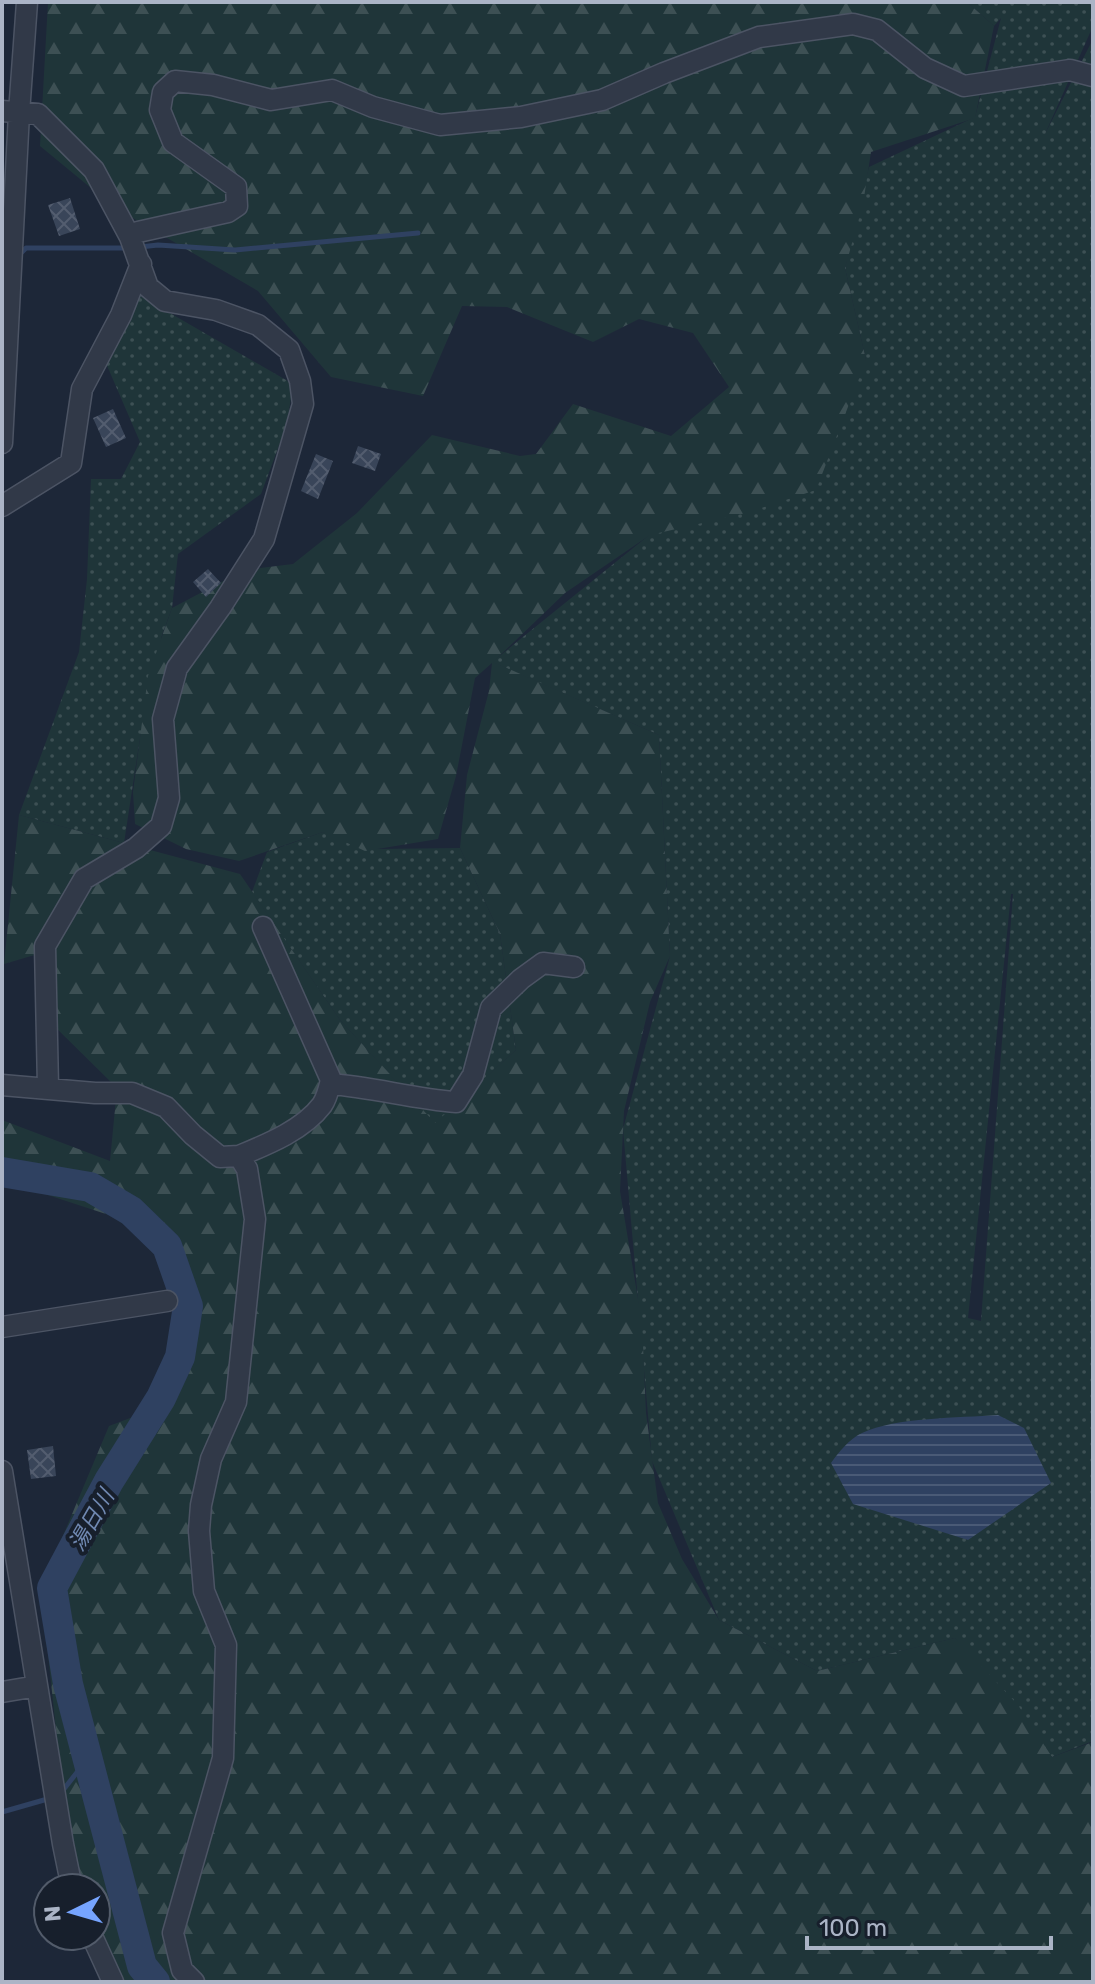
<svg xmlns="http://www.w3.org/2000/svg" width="1095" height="1984" font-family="Rubik,'Noto Sans JP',sans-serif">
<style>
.grass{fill:url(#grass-dots);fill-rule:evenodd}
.forest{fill:url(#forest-firs)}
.water{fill:url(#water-rules)}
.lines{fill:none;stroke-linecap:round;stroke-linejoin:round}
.stream{stroke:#2f4161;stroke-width:5}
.river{stroke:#2f4161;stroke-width:30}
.building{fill:url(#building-cross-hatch)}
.minor-casing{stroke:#4c5464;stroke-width:23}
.minor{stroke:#313948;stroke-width:20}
.labels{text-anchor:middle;stroke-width:8;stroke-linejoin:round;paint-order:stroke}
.water-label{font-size:22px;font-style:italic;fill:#7088b1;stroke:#171f2c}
</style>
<defs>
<pattern id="grass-dots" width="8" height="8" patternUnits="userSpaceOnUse" patternTransform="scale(2)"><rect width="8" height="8" fill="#1f3539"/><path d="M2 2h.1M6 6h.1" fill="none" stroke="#3d5054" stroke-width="1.8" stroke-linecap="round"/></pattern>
<pattern id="forest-firs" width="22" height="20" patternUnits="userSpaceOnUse" patternTransform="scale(2)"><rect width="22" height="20" fill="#1f3539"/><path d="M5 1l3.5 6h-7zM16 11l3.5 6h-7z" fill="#3d5054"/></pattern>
<pattern id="water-rules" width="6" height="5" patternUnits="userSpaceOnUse" patternTransform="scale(2)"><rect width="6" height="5" fill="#2f4161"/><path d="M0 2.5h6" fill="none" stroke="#4a5a76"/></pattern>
<pattern id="building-cross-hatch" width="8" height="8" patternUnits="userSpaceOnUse" patternTransform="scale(2)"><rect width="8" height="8" fill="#394559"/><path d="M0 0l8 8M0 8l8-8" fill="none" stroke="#535d6f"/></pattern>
</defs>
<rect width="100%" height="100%" fill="#1d2738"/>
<path class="grass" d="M967 2H1093V26L1045 134 1093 39V1741L1052 1757 955 1638 817 1671 719 1620 652 1461 623 1129 670 956 659 735 492 662 866 360 845 268 869 167 975 117 1001 18 994 26ZM1011 894H1013L981 1321 968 1318Z
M137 294 293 384 287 424 261 494 178 554 172 608 162 635 140 738 124 843 19 815 79 652 87 579 91 479H121L140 442 105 361Z
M323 832 378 849 460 848 500 934 516 1050 435 1124 340 1020 252 892 267 852Z"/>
<path class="forest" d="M48 2H967L994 26 975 118 871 152 863 204 845 268 866 360 816 490 746 513 650 535 565 593 493 662 659 735 670 956 650 1002 624 1111 620 1191 642 1323 646 1413 658 1503 682 1559 719 1620 817 1671 955 1638 1018 1705 1052 1757 1093 1742V1982H125L96 1925V1888H82L59 1758 41 1588 109 1426 146 1412 188 1306 171 1258 112 1216 2 1180V1120L110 1161 117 1088 46 1018 38 954 4 964 19 815 240 874 340 1020 435 1123 516 1050 500 934 460 848 467 775 489 691 492 663 475 678 456 776 438 839 365 851 323 832 239 861 186 849 135 824 133 792 148 676 172 608 244 570 293 564 357 513 432 435 520 456 536 454 573 404 671 436 729 387 693 333 639 319 593 342 507 307 462 306 423 396 331 377 258 291 114 207 40 146Z"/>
<path class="water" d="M998 1415 1024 1428 1051 1483 968 1540 853 1504 831 1463C839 1452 849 1439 862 1433 896 1417 959 1418 998 1415Z"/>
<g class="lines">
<path class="stream" d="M140 247 158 245 235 250 418 233
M20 254 26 248H131
M60 1794 82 1766 68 1684
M2 1812 51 1798"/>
<path class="river" d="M2 1172 90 1187 131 1211 167 1246 188 1306 180 1357 161 1398 109 1481 52 1588 68 1684 142 1966 155 1982"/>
</g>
<path class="building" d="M70 198 80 229 59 236 48 205Z
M113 409 126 438 106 447 93 418Z
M358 446 381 454 375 471 352 463Z
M316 454 333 461 318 499 301 491Z
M208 569 221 583 206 597 193 582Z
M53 1446 56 1476 31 1479 27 1450Z"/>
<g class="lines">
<defs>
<path id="minor" d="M2 111 38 114 94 170 130 237 148 287 165 301 216 310 258 325 289 350 300 381 303 404 264 539 220 608 177 668 163 719 169 798 161 826 136 848 84 879 45 946 48 1087
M130 237 138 232 228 212 237 206 236 187 173 142 160 110 163 92 175 81 213 85 271 100 332 90 373 107 440 125 521 117 602 100 664 73 759 37 853 24 877 30 925 68 964 86 1070 70 1093 76
M2 443 19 113 27 2
M2 506 71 463 82 389 121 315 141 264
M330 1084C373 1087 413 1099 456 1102L473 1075 491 1008 521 979 543 963 574 967
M2 1085 95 1093H132L166 1107 193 1135 220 1157 239 1156 247 1169 255 1219 236 1402 211 1459 201 1505 199 1531 204 1591 226 1645 223 1758 173 1933 182 1970 194 1982
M239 1156C268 1144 303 1130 322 1105 327 1098 329 1088 331 1080L263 927
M2 1327 167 1301
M2 1471 63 1844 72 1888
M2 1692 37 1686
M92 1936 113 1982"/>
</defs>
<use href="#minor" class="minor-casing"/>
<use href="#minor" class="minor"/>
</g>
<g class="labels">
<g class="water-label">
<text transform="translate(91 1520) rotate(-60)" y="8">湯日川</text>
</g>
</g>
<rect width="1095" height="1984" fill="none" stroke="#abb4c6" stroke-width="8"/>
<g transform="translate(72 1912) rotate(265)"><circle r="38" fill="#171f2c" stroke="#525b6a" stroke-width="2"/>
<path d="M0-6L14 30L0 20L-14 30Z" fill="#76a4ff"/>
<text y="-12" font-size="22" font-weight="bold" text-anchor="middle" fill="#abb4c6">N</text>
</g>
<path d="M807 1936v12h244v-12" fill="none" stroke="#abb4c6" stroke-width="4"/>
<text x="819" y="1936" font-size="24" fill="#abb4c6" stroke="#171f2c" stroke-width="6" paint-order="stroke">100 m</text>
</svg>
